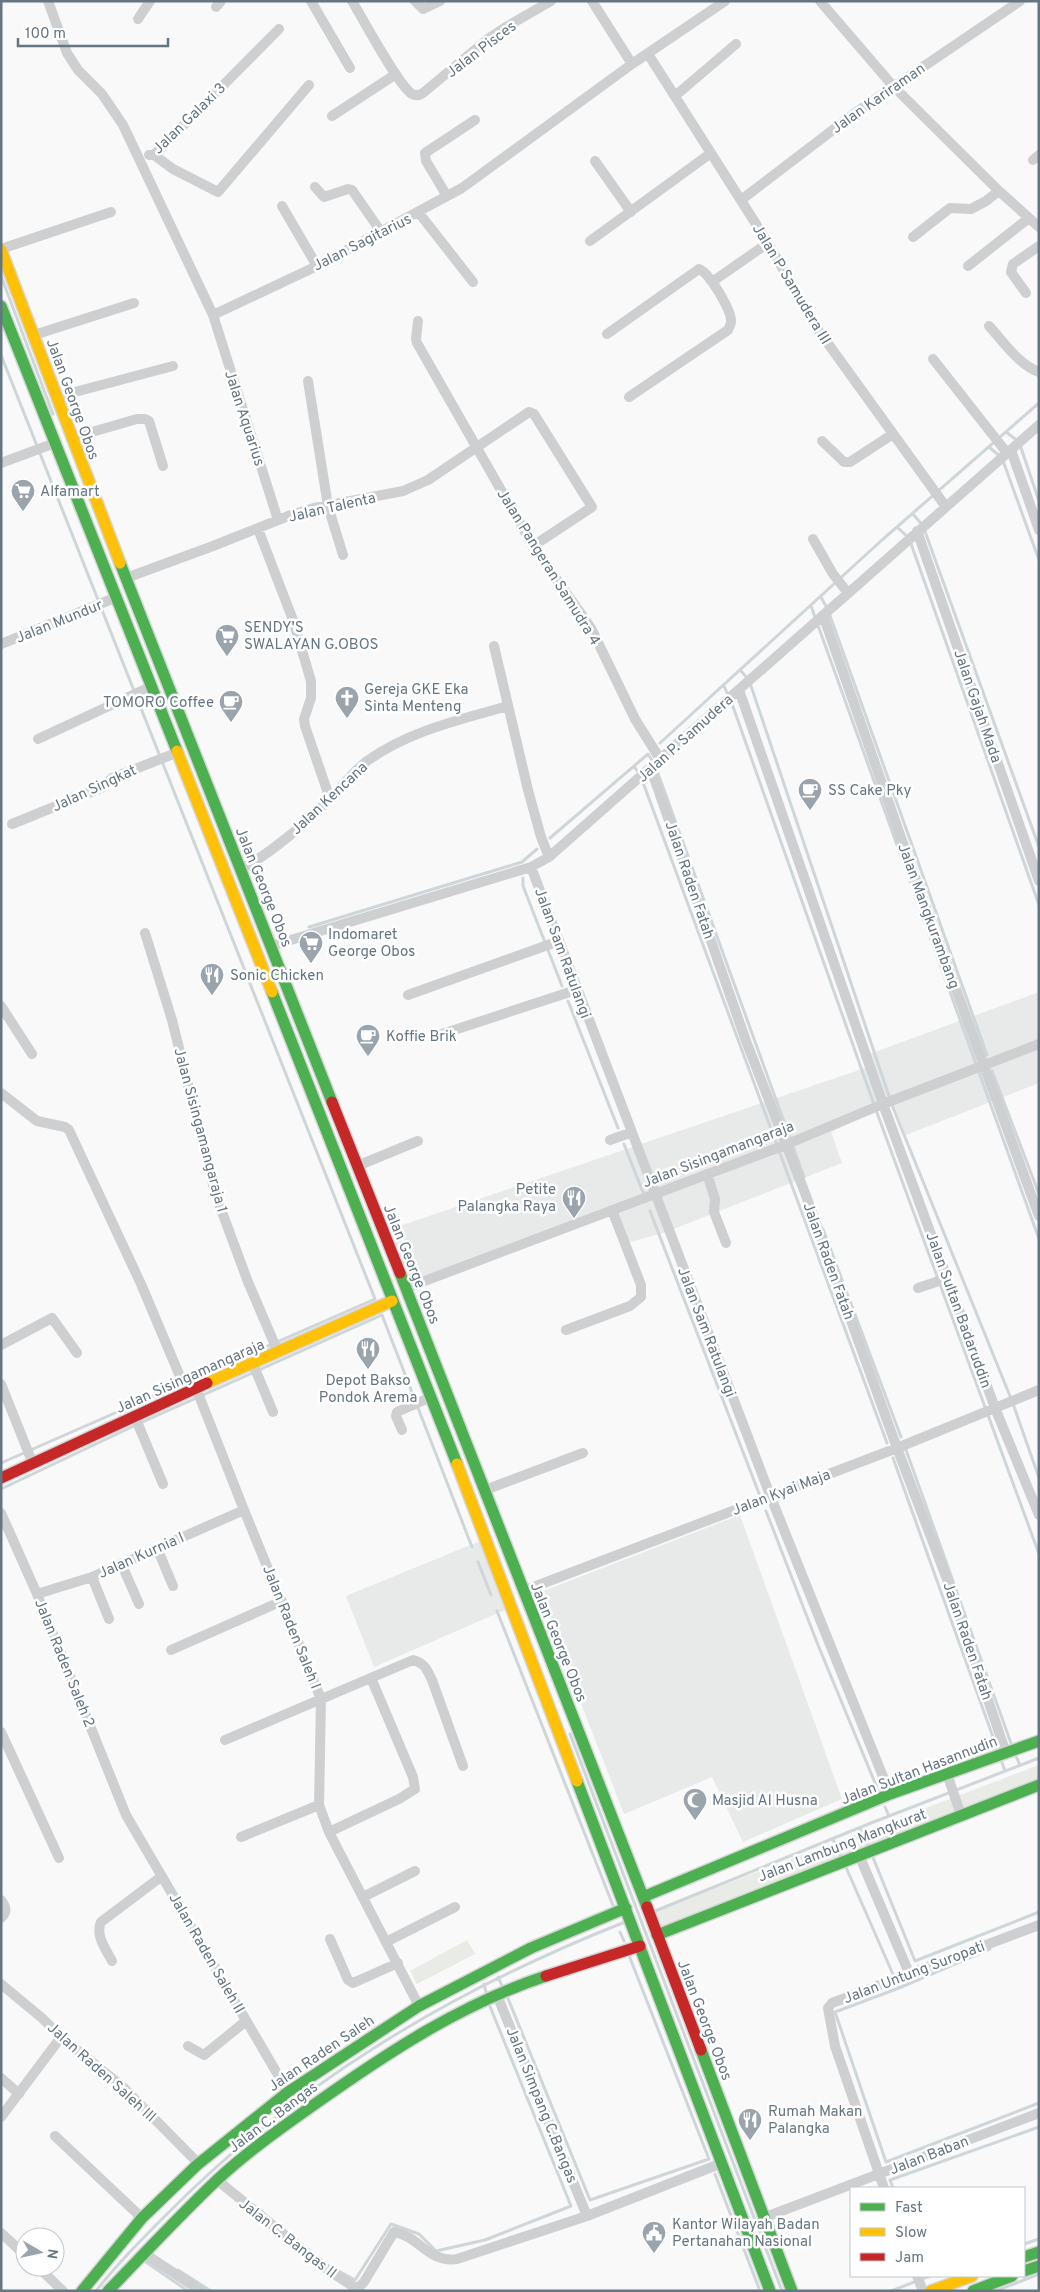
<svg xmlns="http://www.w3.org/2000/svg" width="1040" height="2292" font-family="Overpass,sans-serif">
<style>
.built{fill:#e8e9e9}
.green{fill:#e8ebe6}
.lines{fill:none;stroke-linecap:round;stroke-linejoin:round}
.stream{stroke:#ced6d9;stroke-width:3}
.fast-casing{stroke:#d5d6d7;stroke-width:14}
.slow-casing{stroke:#d5d6d7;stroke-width:14}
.jam-casing{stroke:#d5d6d7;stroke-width:14}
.street{stroke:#cecfd0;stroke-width:10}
.fast{stroke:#4caf50;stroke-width:11}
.slow{stroke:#ffc107;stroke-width:11}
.jam{stroke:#c62828;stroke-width:11}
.labels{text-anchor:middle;stroke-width:5;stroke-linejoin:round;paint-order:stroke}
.street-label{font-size:15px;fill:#657683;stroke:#fff}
.poi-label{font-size:15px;fill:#657683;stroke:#fff;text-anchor:start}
</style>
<rect width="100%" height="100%" fill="#f9f9f9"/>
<path class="built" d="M1039 992V1083L906 1135 893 1103 831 1132 842 1163 666 1232 627 1243 612 1205 409 1283 388 1230 865 1068 861 1057Z
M740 1515 842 1799 743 1842 712 1777 624 1814 538 1593Z
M480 1541 505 1610 374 1667 346 1596Z"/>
<path class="green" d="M1039 1765V1783L662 1927 655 1911Z
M467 1940 475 1954 417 1984 410 1971Z"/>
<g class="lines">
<path class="stream" d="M1 276 53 414
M1 355 375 1299 1 1463
M1006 432 1019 442 1039 501
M989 447 1002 458 1039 560
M913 514 923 526 1039 847
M897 527 909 538 1039 905
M821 597 828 610 987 1055
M811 606 1039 1239
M741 671 749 680 892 1105 1012 1401 1039 1478
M724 686 728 695
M731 701 876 1110 1039 1554
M660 743 882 540 1039 403
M634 766 641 777 887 1443
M550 838 648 754 655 765 804 1177
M523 878V886L562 986
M309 927 522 862 537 849
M568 1001 618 1128
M992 1071 1039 1194
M624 1144 644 1195
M650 1211 760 1496
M823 1229 901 1437
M906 1450 1012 1746
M893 1458 998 1751
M1 1489 138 1424 382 1315 472 1547
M766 1511 818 1645 878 1790
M478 1562 491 1595
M497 1611 614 1908
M570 1734 782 2291
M1015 1754 1020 1765
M1001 1760 1005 1771
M885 1807 889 1816
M860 1828 868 1847
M833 1839 841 1857
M872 1855 915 1961 1039 1912
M845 1865 899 1988 835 2012 886 2162 1039 2103
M655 1911 871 1823 1039 1758
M620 1932 624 1941
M498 1977 503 1988
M484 1984 487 1996
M899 1988 990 1949
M507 1996 590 2200 709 2159 630 1958
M715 2174 760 2291
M893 2188 890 2180 1039 2127
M1024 2244 1039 2239
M143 2260 188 2291
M335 2269 355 2280 391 2224 419 2234 436 2251 485 2240 571 2206 489 2004
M178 2270 211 2291
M96 2291C118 2263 143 2238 168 2213 299 2081 453 1990 625 1922
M891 2291 930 2276
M996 2291 1039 2274"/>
<defs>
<path id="fast" d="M1 306 177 751
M120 563 332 1102
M272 992 457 1464
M400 1273 647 1907
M577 1781 770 2291
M643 1897 890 1794 1039 1741
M657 1935 1039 1785
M701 2050 792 2291
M1024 2257 1039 2252
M1024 2271 1039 2266
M82 2291 142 2218 197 2165 288 2092 419 2006 531 1948 626 1908
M108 2291C144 2254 179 2216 217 2180 247 2152 281 2128 315 2104 387 2053 461 2004 546 1976
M973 2291 1012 2276"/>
<path id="slow" d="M1 250 120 563
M177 751 272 992
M207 1383 392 1301
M457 1464 577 1781
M931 2291 972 2276"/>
<path id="jam" d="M332 1102 400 1273
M1 1478 207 1383
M647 1907 701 2050
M546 1976 640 1946"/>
</defs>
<use href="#fast" class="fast-casing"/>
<use href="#slow" class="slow-casing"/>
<use href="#jam" class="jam-casing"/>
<path class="street" d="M48 1 67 53 78 70 102 94 123 125 213 315 317 266 462 188 632 64 725 1
M311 1 350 68
M352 1C363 19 398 85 412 94 416 96 420 95 423 93L488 39 506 27 551 1
M415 1 423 9 440 1
M592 1 632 64
M820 1 893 86 999 191 1039 227
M216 7 221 1
M138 19 150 1
M648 54 768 243 816 327 946 507
M675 96 736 44
M332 116 396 74
M149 155H154L279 29
M154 155 173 169 218 192 309 85
M1033 160 1039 155
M595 161 631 212
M315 187 324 197 348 189 352 190 382 233
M447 196 426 161 425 153 475 120
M741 200 855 113 1020 1
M282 206 317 266
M419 213 473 282
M913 237 950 208 971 209 986 201 999 191
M590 241 711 153
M1 249 111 212
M968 266 1029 218
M712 282 768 243
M1026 293 1011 272 1013 264 1039 246
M213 315 278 520
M418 321 416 339 417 343 533 546 591 628 635 719 660 759
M989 326C1003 341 1019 365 1039 372
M607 334 699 269C709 272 732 311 731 322 731 325 729 327 728 330L629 397
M34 335 134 303
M933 359 1007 453
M308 381 328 506 343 555
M56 397 173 366
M71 438 137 419H145L149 421 163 466
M822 441 844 462H850L893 434
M1011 450 1039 530
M1 463 55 443
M258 529 293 620 311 681V698L304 719 305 726 330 799
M917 531 1039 881
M813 539 833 574 848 593
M126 578 213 546 291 515 314 508 403 491 428 480 529 412 534 414 592 507 533 546
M823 615 912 869 1039 1216
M1 644 117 597
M494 646 528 790 541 837 549 857
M739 690 883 1104 995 1408 1039 1515
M38 739 150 687
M651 769 746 1041 805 1193 897 1448 948 1582 1006 1753
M12 824 103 787 112 778 176 753
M531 867 770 1495 890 1794
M240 870C274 851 302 826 330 799 342 786 353 772 367 761 409 731 459 720 508 706
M145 933 172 1020 215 1193 248 1282 278 1352
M271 946 531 867 549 857 1039 425
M408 995 559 941
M1 1006 32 1054
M436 1036 576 990
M1 1093 37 1121 65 1127 69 1130 141 1284 187 1393
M610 1140 632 1132
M357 1166 418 1141
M707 1174 715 1199 714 1212 726 1243
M406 1288 785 1145 883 1104 1039 1044
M918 1288 948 1278
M566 1330 630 1306 641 1297V1285L612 1210
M1 1345 52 1318 77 1353
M253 1364 273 1412
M1 1384 33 1464
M196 1388 244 1510 321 1699 319 1805 329 1832 419 2006
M135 1417 163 1484
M402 1430 396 1416 397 1412 431 1397
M485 1490 583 1453
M1 1513 37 1594 126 1815 288 2092
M157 1548 173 1586
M121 1563 139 1604
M92 1577 109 1619
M523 1591 897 1448 1039 1390
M37 1594 92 1577 244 1510
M171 1650 282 1601
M1 1732 59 1858
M225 1740 413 1660C425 1663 427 1670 432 1680L463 1766
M947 1774 961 1815
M329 1832 399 1799 415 1789 413 1777 371 1678
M241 1837 319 1805
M859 1855 909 1973
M363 1897 415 1871
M1 1900C6 1907 8 1912 1 1918
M330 1939 348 1980 353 1983 398 1963
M386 1942 455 1907
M112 1961C106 1949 95 1936 101 1922L162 1876
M1 1984 42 2018 61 2037 124 2088 199 2164
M497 1995 587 2216
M188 2046 204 2055 246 2021
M1 2078 19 2094
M1 2117 61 2037
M55 2136 142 2218
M217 2180 328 2270 357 2289 364 2282 394 2232C420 2236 427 2263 457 2259L587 2216 722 2163
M884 2188 835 2046 828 2008 832 2003 1039 1925
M763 2218 1039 2113
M1 2233 25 2255
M145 2254 201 2291
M38 2267 63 2291
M917 2276 923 2291"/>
<use href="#fast" class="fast"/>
<use href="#slow" class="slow"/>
<use href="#jam" class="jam"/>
</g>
<defs>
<symbol id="supermarket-pin" viewBox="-11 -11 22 30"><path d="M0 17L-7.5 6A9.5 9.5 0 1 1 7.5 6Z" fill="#99a4ac" stroke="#fff"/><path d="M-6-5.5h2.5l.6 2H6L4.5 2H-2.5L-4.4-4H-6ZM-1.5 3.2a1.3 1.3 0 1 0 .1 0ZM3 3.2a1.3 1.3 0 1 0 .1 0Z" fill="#fff"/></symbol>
<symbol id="church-pin" viewBox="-11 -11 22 30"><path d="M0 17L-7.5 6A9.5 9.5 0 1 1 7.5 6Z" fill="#99a4ac" stroke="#fff"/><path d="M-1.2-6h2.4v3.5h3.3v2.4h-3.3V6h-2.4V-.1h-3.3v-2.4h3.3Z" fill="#fff"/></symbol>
<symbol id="cafe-pin" viewBox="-11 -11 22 30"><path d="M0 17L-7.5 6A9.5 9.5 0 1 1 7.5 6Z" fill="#99a4ac" stroke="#fff"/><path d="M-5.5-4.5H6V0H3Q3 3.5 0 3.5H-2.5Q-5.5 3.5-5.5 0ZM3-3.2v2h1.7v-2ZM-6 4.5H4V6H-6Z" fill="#fff"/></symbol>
<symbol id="restaurant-pin" viewBox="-11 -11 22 30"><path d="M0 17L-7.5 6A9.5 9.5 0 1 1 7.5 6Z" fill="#99a4ac" stroke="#fff"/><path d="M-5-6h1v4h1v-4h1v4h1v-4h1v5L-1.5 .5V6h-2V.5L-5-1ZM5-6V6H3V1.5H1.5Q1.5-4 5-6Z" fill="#fff"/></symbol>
<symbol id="mosque-pin" viewBox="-11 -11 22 30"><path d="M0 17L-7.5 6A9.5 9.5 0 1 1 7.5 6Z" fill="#99a4ac" stroke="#fff"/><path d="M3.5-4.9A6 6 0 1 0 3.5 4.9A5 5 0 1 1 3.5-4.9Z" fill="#fff"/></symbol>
<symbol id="civic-pin" viewBox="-11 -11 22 30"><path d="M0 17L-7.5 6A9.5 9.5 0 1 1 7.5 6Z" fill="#99a4ac" stroke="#fff"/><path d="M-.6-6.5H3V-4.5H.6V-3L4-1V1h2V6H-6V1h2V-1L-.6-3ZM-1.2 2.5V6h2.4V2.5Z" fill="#fff"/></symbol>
</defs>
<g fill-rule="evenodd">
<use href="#supermarket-pin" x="9" y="477" width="28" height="38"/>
<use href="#supermarket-pin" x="213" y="622" width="28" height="38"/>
<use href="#church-pin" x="333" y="684" width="28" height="38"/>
<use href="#cafe-pin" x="217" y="688" width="28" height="38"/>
<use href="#cafe-pin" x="796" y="776" width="28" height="38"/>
<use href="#supermarket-pin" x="297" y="929" width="28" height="38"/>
<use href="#restaurant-pin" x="198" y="961" width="28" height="38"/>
<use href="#cafe-pin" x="354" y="1022" width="28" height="38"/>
<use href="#restaurant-pin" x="560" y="1184" width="28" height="38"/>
<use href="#restaurant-pin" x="354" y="1335" width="28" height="38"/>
<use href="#mosque-pin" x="681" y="1786" width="28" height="38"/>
<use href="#restaurant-pin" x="736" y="2106" width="28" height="38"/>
<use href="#civic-pin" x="640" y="2219" width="28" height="38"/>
</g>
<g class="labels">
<g class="street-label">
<text transform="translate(481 49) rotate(-37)" y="5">Jalan Pisces</text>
<text transform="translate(878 98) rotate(-35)" y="5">Jalan Kariraman</text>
<text transform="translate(189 118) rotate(-44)" y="5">Jalan Galaxi 3</text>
<text transform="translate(362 242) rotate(-27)" y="5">Jalan Sagitarius</text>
<text transform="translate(792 284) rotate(59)" y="5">Jalan P Samudera III</text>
<text transform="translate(73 399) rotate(70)" y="5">Jalan George Obos</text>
<text transform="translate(245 418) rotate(72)" y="5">Jalan Aquarius</text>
<text transform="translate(332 507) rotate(-13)" y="5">Jalan Talenta</text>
<text transform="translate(549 567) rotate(58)" y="5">Jalan Pangeran Samudra 4</text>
<text transform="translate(59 621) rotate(-22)" y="5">Jalan Mundur</text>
<text transform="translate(978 706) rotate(71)" y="5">Jalan Gajah Mada</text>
<text transform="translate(685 738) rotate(-42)" y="5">Jalan P. Samudera</text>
<text transform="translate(94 788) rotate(-25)" y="5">Jalan Singkat</text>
<text transform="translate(329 798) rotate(-43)" y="5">Jalan Kencana</text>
<text transform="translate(690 880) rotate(71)" y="5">Jalan Raden Fatah</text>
<text transform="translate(264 887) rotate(68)" y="5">Jalan George Obos</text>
<text transform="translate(929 916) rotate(70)" y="5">Jalan Mangkurambang</text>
<text transform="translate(563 953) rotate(70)" y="5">Jalan Sam Ratulangi</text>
<text transform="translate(201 1130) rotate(75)" y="5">Jalan Sisingamangaraja 1</text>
<text transform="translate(718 1154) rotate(-21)" y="5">Jalan Sisingamangaraja</text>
<text transform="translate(829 1261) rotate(70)" y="5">Jalan Raden Fatah</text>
<text transform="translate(412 1264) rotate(68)" y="5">Jalan George Obos</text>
<text transform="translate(959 1310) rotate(70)" y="5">Jalan Sultan Badaruddin</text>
<text transform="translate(707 1332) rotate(69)" y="5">Jalan Sam Ratulangi</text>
<text transform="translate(190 1376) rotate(-24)" y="5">Jalan Sisingamangaraja</text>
<text transform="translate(781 1492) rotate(-21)" y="5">Jalan Kyai Maja</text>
<text transform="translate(141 1555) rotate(-24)" y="5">Jalan Kurnia I</text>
<text transform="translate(292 1627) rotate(68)" y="5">Jalan Raden Saleh I</text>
<text transform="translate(968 1641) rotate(71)" y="5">Jalan Raden Fatah</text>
<text transform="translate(559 1642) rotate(68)" y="5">Jalan George Obos</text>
<text transform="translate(65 1663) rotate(68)" y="5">Jalan Raden Saleh 2</text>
<text transform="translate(919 1770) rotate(-21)" y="5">Jalan Sultan Hasannudin</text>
<text transform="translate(842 1845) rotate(-21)" y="5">Jalan Lambung Mangkurat</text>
<text transform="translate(207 1953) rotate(60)" y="5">Jalan Raden Saleh II</text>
<text transform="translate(914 1972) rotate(-21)" y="5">Jalan Untung Suropati</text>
<text transform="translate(705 2020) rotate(69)" y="5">Jalan George Obos</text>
<text transform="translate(321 2053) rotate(-34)" y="5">Jalan Raden Saleh</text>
<text transform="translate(102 2072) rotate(42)" y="5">Jalan Raden Saleh III</text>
<text transform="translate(542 2105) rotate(68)" y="5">Jalan Simpang C.Bangas</text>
<text transform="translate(273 2117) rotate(-37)" y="5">Jalan C. Bangas</text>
<text transform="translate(929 2155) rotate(-21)" y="5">Jalan Baban</text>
<text transform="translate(288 2238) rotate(38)" y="5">Jalan C. Bangas II</text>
</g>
<g class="poi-label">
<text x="40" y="496">Alfamart</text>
<text x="244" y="632">SENDY'S<tspan x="244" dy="17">SWALAYAN G.OBOS</tspan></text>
<text x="364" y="694">Gereja GKE Eka<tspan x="364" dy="17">Sinta Menteng</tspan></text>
<text x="214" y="707" text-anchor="end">TOMORO Coffee</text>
<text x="828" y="795">SS Cake Pky</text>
<text x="328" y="939">Indomaret<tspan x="328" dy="17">George Obos</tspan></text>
<text x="230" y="980">Sonic Chicken</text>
<text x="386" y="1041">Koffie Brik</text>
<text x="556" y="1194" text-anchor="end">Petite<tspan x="556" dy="17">Palangka Raya</tspan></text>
<text x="368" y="1385" text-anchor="middle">Depot Bakso<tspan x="368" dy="17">Pondok Arema</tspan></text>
<text x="712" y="1805">Masjid Al Husna</text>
<text x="768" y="2116">Rumah Makan<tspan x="768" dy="17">Palangka</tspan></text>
<text x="672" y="2229">Kantor Wilayah Badan<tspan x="672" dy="17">Pertanahan Nasional</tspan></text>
</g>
</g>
<rect width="1040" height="2292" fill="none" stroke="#657683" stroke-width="5"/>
<rect x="850" y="2187" width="175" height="90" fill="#ffffff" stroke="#c1c8cd"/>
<rect x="860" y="2203" width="25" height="8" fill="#4caf50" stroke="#c1c8cd"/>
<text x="895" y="2212" font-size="15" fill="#657683">Fast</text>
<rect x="860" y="2228" width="25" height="8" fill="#ffc107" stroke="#c1c8cd"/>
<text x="895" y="2237" font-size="15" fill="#657683">Slow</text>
<rect x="860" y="2253" width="25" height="8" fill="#c62828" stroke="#c1c8cd"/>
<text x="895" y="2262" font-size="15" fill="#657683">Jam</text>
<g transform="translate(40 2252) rotate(99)"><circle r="24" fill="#ffffff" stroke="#c1c8cd"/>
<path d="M0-4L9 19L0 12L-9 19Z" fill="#99a4ac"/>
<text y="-8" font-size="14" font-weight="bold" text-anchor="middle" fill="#657683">N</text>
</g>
<path d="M18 38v8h150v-8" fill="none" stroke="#657683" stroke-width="2.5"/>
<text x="25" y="38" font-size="15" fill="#657683" stroke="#ffffff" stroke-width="4" paint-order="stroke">100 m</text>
</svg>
